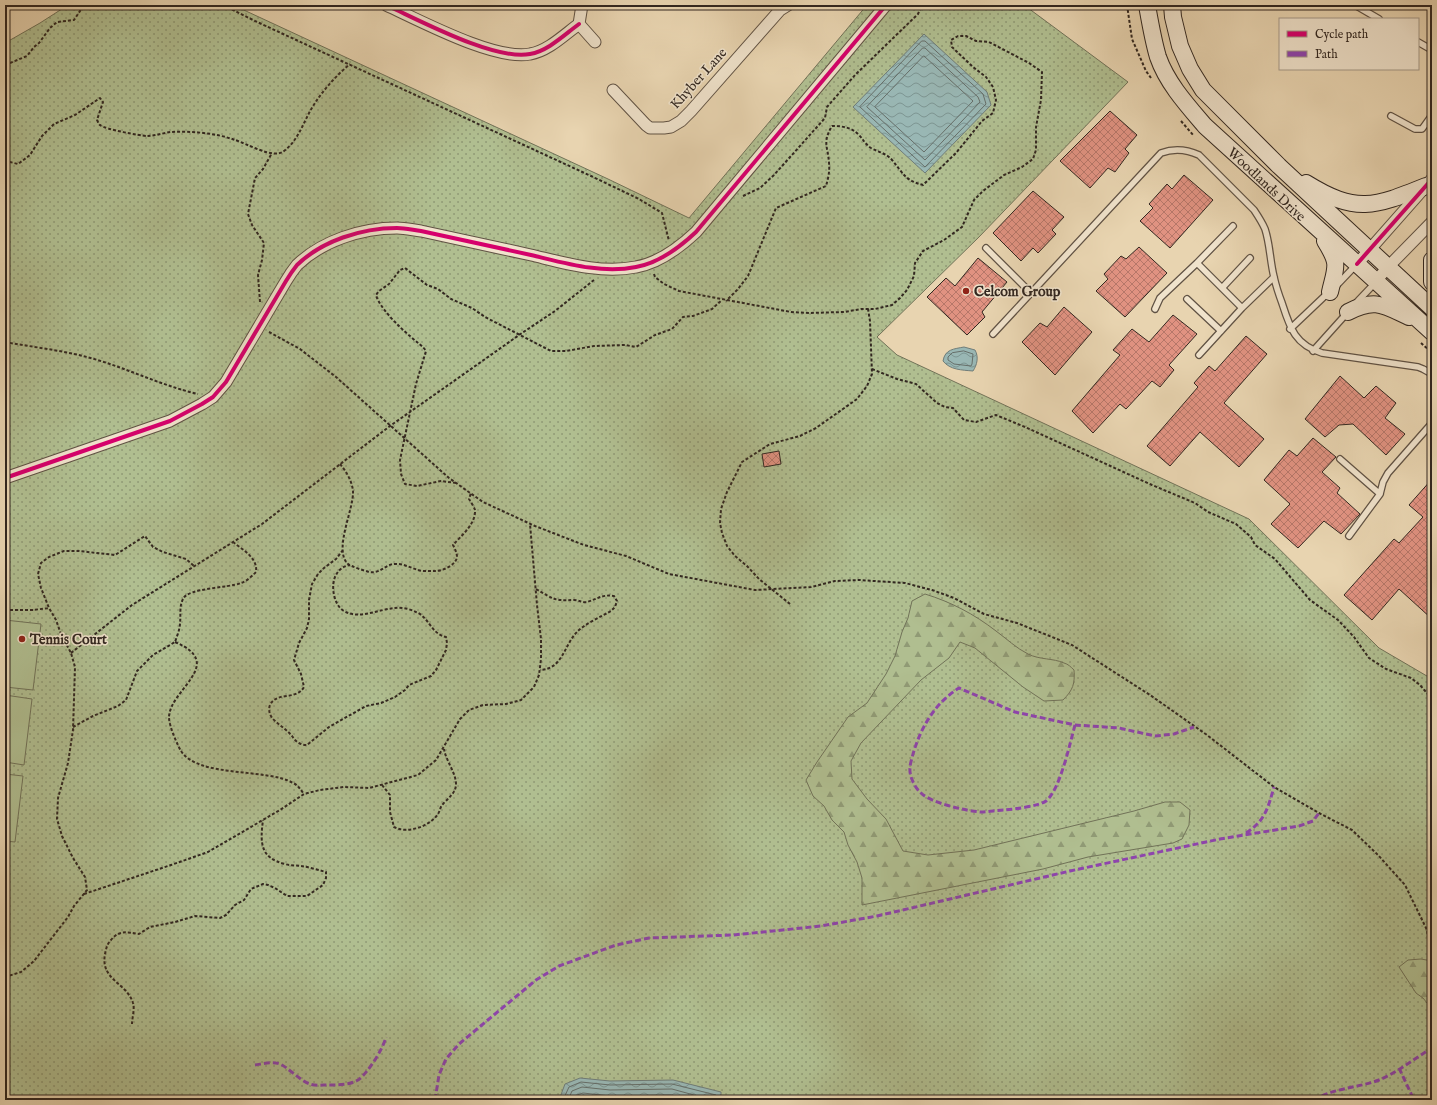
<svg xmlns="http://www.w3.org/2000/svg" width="1437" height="1105" font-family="'IM FELL English',serif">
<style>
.green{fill:url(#green-dots);stroke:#717258}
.forest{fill:url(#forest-firs);stroke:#717258}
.pitch{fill:#b0be90;stroke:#717258}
.water{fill:url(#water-waves);stroke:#707d79}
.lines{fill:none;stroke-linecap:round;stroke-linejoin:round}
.shore{stroke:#666f6a;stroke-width:1}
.building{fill:url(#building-cross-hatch);stroke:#322720}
.service-casing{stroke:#605244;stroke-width:8}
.minor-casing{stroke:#605244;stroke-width:13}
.secondary-casing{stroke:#322720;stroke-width:18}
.path{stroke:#322720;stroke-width:2;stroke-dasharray:3 2;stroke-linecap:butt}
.service{stroke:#f0e3cc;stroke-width:5.5}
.minor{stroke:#f0e3cc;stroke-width:11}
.secondary{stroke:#f0e3cc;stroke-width:16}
.quiet{stroke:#8e44ad;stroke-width:3;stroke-dasharray:6 3;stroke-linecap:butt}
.cycleway-casing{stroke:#f0e3cc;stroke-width:6}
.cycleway{stroke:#d6006c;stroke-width:4}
.poi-dot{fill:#8f2418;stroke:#f0e3cc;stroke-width:1.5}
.labels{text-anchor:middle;stroke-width:3;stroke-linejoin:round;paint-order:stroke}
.street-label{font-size:14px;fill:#322720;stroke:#f0e3cc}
.poi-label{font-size:14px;font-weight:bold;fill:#322720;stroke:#f0e3cc;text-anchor:start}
</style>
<defs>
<pattern id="green-dots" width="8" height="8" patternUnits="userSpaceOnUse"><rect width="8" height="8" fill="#b0be90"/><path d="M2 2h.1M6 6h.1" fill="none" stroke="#909a75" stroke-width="1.8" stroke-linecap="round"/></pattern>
<pattern id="forest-firs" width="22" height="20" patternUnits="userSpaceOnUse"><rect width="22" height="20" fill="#b0be90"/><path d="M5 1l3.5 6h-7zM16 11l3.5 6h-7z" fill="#909a75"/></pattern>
<pattern id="water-waves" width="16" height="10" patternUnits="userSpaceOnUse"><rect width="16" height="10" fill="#99b7b4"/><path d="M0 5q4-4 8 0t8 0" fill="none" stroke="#7d9592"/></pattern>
<pattern id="building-cross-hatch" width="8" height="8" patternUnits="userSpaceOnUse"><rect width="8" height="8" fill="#e09281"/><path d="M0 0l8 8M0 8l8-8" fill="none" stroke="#b67769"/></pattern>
</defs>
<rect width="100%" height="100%" fill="#e8d4b0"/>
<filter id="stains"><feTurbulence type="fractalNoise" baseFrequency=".005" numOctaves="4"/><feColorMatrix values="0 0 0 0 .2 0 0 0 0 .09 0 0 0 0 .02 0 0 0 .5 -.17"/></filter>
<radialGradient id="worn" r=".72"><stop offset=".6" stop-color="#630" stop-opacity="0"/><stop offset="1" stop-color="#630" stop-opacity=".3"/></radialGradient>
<path class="green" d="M68 5H233L608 179 689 218 867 5H1024L1128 82 979 237 877 337 897 355 1249 519 1379 648 1432 679V1100H5V43L40 23Z"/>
<path class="forest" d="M925 594C951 602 974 614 996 631 1007 639 1016 648 1028 654 1040 660 1053 658 1064 663 1068 664 1071 667 1074 670 1075 684 1073 690 1063 700L1044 701 1023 687 975 648 960 642 949 658 921 680 861 743 851 761 852 779 867 799 886 819 903 851 928 855 974 850 1134 811 1165 802H1180L1190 810 1189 825 1182 839 1173 843 1088 857 1043 869 862 905V878L857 862 848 845 844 832 832 820 824 806 813 796 806 780 817 762 848 717 867 703 886 674 895 656 902 632 908 618 912 601Z
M1421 959 1432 961V1009L1423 998 1416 993 1399 967 1408 960Z"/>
<path class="pitch" d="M5 620 41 624 33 690 5 687Z
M5 695 32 699 24 765 5 762Z
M5 774 23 776 15 842 5 841Z"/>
<path class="water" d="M924 34 987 92 991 105 925 173 853 107Z
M964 347 975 350C979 357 977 365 973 371 962 370 950 370 943 361 945 349 954 349 964 347Z
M580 1078 610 1081 673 1080 721 1092V1100H559L565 1084Z"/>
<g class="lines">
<path class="shore" d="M922 41H925L983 94 986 104 925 167 860 107Z
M923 48H925L978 97 980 102 925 160 867 107Z
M924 56 973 101 924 152 875 107Z
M964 351 973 354 972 364 971 366 954 364 948 360V357L952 353Z
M563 1100 569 1087 581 1082 610 1085 672 1084 716 1095 717 1100
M568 1100 572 1091 582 1087 610 1090 672 1089 712 1100
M575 1100 577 1095 583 1093 610 1096 671 1095 691 1100"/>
</g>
<path class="building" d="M1110 111 1137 135 1125 149 1129 153 1115 172 1108 168 1090 188 1060 161Z
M1184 175 1213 200 1170 248 1140 221 1153 208 1149 204 1167 184 1172 189Z
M1033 191 1064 217 1052 230 1056 234 1038 253 1033 248 1021 261 993 233Z
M1139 247 1167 273 1125 317 1096 291 1108 279 1104 274 1121 256 1126 259Z
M978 258 1007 282 982 312 985 317 967 335 927 297 946 278 955 286Z
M1064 307 1092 332 1055 375 1022 342 1040 323 1047 327Z
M1173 315 1197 334 1169 365 1174 370 1160 387 1152 381 1126 409 1120 404 1093 433 1072 411 1120 355 1113 350 1132 329 1149 342Z
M1246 336 1267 354 1224 403 1264 439 1239 467 1200 432 1170 466 1147 446 1198 387 1194 383 1209 366 1215 371Z
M1340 376 1364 398 1376 386 1396 403 1385 418 1405 434 1386 455 1353 424 1339 425 1325 437 1305 419Z
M1313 438 1336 457 1322 472 1340 488 1337 493 1360 514 1341 534 1324 521 1298 548 1271 524 1290 504 1264 480 1289 450 1297 456Z
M779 451 781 464 764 467 762 454Z
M1432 479V565L1428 570 1432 573V619L1399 589 1372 620 1344 595 1394 539 1399 543 1423 517 1409 505Z"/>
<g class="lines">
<defs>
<path id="service" d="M1355 5 1379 19
M1418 42 1432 50
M1391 116 1415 129H1422L1432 115
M986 248 1031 293 1161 153C1174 148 1186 149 1199 155L1254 210C1258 216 1262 222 1265 229 1270 244 1270 261 1274 277 1276 286 1279 295 1282 303 1290 328 1295 345 1322 353L1418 367 1423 369 1432 374
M1197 263 1233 226
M1336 286 1356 265
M1222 288 1250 258
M1187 299 1221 331
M1356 303 1375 283
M1155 309 1160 298 1197 263 1242 308 1274 277
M1290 329 1329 292
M993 334 1031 293
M1313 351 1348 312
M1199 355 1242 308
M1340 459 1380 494
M1349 536 1380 494 1383 482 1388 473 1432 423"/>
<path id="minor" d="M386 5C419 20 495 61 530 54 548 51 564 35 579 24
M582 5 579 24 595 42
M613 90 646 125 650 128H664L671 127 681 121 691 111 780 10 788 5
M1357 264 1432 179
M1376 281 1388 267 1432 222
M5 478 170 421 202 404 213 397 226 382 286 281C289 276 293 270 297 265 322 241 361 228 397 228 405 228 413 230 421 231 458 239 495 247 531 255 565 263 601 274 636 267 659 263 679 248 696 232L886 5"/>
<path id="secondary" d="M1147 5C1150 22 1153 40 1158 57 1167 83 1187 105 1205 126L1432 332
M1172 5 1173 17 1180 46 1190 69 1203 90 1279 166 1432 308
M1306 183C1356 214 1374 207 1426 186
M1325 241C1340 265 1336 266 1330 292
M1432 260V282
M1348 312C1375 298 1383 305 1409 317"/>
</defs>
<use href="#service" class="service-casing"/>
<use href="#minor" class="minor-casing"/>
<use href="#secondary" class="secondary-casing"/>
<path class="path" d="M223 5 255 21 591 176 639 199 662 213 669 241
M1127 5 1132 39 1146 71 1151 78
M5 63H10L27 56 34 47 39 43 50 28 57 22 74 20 84 5
M1181 121 1194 136
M5 160 10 162 18 164 30 155 42 136 54 124 75 115 100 98 103 102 97 120C98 121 98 124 100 125 104 129 141 136 147 136 155 136 163 133 171 132 192 131 216 133 235 140 246 143 274 160 284 151 300 139 304 119 315 103 324 89 337 75 350 64
M743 196 760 188 774 175 825 118 827 107 855 75 918 14 922 5
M654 274 655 277 664 284 679 291 791 312 809 313 844 312 861 309H875L892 305 900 298 907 290 914 276 915 263 923 251 944 240 962 227 974 200 983 191 1004 175 1022 167 1033 159 1036 150V127L1041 100 1042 72 1029 63 989 42 976 41 966 36H958L951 40 952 47 973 67 986 77 993 87 996 100 993 113 982 121 956 153 923 185C904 180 904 174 892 160 886 153 878 152 871 148 865 144 863 139 858 134 851 127 841 126 832 126 822 143 828 146 829 163 830 171 828 179 826 186L776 208 748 276 738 289 726 301
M260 302 258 275 262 260 264 243 252 225 248 214 255 178 263 169 272 153
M269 332 300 349 336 377 449 478 483 502 535 526 584 545 626 556 669 574 755 590 811 587 835 581 859 580 905 583 932 590 954 598 984 614 1017 623 1072 645 1150 695 1207 735 1274 787 1319 813 1352 830 1378 855 1405 885 1427 930 1429 946 1432 953
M5 342C32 347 60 350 87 357 125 367 159 385 198 394
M1421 343 1432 353
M872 369 897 379 916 384 937 403 945 407 953 408 964 420 976 422 996 415 1025 427 1152 485 1195 503 1208 512 1236 524 1251 537 1255 545 1275 559 1310 600 1338 620 1354 637 1369 658 1386 669 1411 678 1420 685 1432 699
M340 464C346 471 352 481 353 491 354 509 334 548 347 563 351 567 363 570 369 572 382 574 385 563 397 564 406 564 414 570 423 571 427 571 431 571 435 571 443 571 456 565 457 557 457 553 455 549 453 545 461 536 476 524 475 510 474 507 471 502 469 499L471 493
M456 483 441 481 417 486 405 484 401 474 400 460 416 384 426 351C422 345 416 342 410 336 400 328 379 307 376 295L379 291 389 284 400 270 405 268 427 285 438 289 451 299 472 308 485 317 551 351H566L594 346 625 345 636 347 655 335 672 329 683 317 693 316 712 309 722 300
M343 550 336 559 324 568 318 574 312 584 309 600V619L307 628 299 643 294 660 301 674 304 687C296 701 277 691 270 705 268 710 270 716 273 719 279 725 286 729 292 736 294 739 297 743 301 744 303 745 305 745 307 745L329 727 366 706 381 703 395 697 405 690 409 685 431 676 436 670 446 650 447 643 446 637C431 634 429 617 416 612 410 609 402 607 395 608 379 609 359 620 344 611 334 606 330 585 336 575 339 569 344 566 350 565
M536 589C554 599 553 601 574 600 579 600 583 603 587 602 597 599 603 594 614 596L617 601 615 607 611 611C602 616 583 625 577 632 564 645 563 669 540 670
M790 604 759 579 747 566 735 556 727 546 722 533 720 523 721 509 727 492 742 462 770 444 800 436 816 428 857 399 867 386 872 374 870 321 868 309
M5 610H33L49 608
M175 642C227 664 170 689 169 717 169 726 177 744 181 751 198 778 268 768 293 783 298 785 300 789 304 794
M71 653 132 605 262 524 390 426 505 345 519 335 555 311 594 280
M73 727 93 716 118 706 126 700 137 671 153 655 175 642C177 636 180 629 180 623 181 615 179 607 183 599 187 588 229 588 241 583 247 581 252 576 256 572 258 558 243 550 233 542
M382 785 390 795V812L394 827C407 834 429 827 438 814 440 811 440 807 443 804 449 797 456 793 456 784 456 773 446 761 444 749
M84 894 171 865 208 852 280 810 304 794 320 790 344 787 369 788 418 775 436 760 460 719 469 710 483 705 506 704 521 700 534 687 539 675 541 659V639L537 605 530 524
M5 977 21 972 34 961 68 917 74 906 87 890 85 877 73 858 62 836 57 819 58 798 68 763 73 730 75 667 71 653 61 634 56 620 49 608 41 588 38 574 41 563 49 557 64 551H79L115 555 145 536 153 547 163 552 186 559 194 566
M132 1024C132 1018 135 1009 133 1003 127 983 100 980 105 954 106 949 107 944 111 940 119 930 127 932 139 934L150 927 175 922 195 916 220 918 226 915 235 905 244 900 251 889 263 884 268 885 275 888 287 896H307L323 885 326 878V872C318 870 309 867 301 866 296 865 291 866 285 864 260 858 260 843 263 820"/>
<use href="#service" class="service"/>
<use href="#minor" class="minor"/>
<use href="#secondary" class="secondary"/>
<path class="quiet" d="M1075 725C1070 743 1060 790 1046 801 1040 806 1014 809 1005 810 997 810 989 812 981 812 966 811 931 803 921 793 915 788 909 776 910 768 910 764 912 758 913 754 921 727 935 703 959 688L1015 712 1075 725 1119 728 1155 736 1174 734 1194 727
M1246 833C1265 821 1268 808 1274 787
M255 1065C262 1064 269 1062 276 1063 286 1064 298 1080 310 1084 315 1086 322 1085 328 1085 337 1085 350 1085 358 1080 368 1073 383 1049 386 1037
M1399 1068 1414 1100
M435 1100 439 1075 446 1059 459 1044 536 980 559 966 616 945 649 938 733 935 773 931 821 926 877 916 1070 871 1220 839 1299 826 1313 821 1319 813
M1314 1100C1333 1088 1358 1088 1379 1080 1394 1074 1413 1060 1427 1051L1432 1050"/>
<defs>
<path id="cycleway" d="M386 5C419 20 495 61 530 54 548 51 564 35 579 24
M1357 264 1432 179
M5 478 170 421 202 404 213 397 226 382 286 281C289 276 293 270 297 265 322 241 361 228 397 228 405 228 413 230 421 231 458 239 495 247 531 255 565 263 601 274 636 267 659 263 679 248 696 232L886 5"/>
</defs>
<use href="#cycleway" class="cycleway-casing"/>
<use href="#cycleway" class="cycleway"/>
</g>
<g class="poi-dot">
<circle cx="966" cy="291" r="4"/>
<circle cx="22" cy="639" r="4"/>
</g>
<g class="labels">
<g class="street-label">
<text transform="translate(698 78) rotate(-48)" y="5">Khyber Lane</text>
<text transform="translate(1267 184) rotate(43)" y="5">Woodlands Drive</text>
</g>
<g class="poi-label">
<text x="974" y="296">Celcom Group</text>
<text x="30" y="644">Tennis Court</text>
</g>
</g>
<rect width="1437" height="1105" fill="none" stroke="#e8d4b0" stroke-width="20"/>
<rect x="6" y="6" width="1425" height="1093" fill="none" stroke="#322720" stroke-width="2"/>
<rect x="10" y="10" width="1417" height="1085" fill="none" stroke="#322720"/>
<rect x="1279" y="18" width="140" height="52" fill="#f0e3cc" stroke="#a49887"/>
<rect x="1287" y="31" width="20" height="6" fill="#d6006c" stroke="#a49887"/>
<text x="1315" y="38" font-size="12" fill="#322720">Cycle path</text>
<rect x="1287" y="51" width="20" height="6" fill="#8e44ad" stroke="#a49887"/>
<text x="1315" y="58" font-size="12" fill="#322720">Path</text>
<rect width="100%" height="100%" filter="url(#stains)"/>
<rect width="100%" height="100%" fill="url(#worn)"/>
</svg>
